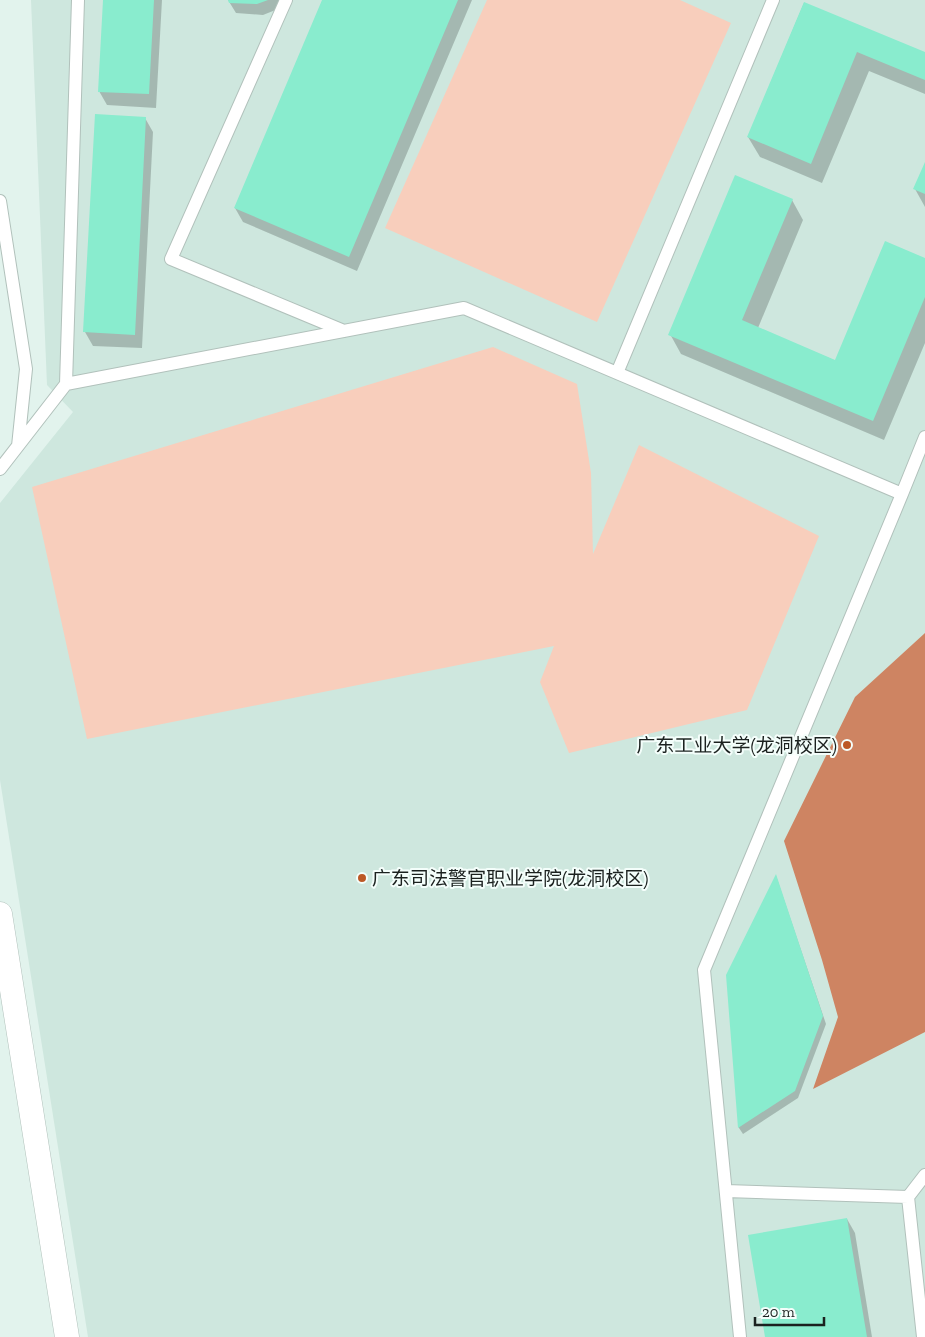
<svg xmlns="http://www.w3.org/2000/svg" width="925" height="1337" font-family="'Zilla Slab','Noto Sans SC',serif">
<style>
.built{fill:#cee7de}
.green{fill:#f8cebc}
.water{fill:#ce8462}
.shadow{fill:#0003}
.building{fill:#89ecce}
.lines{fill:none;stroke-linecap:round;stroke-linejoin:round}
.service-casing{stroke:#b1c1bb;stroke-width:14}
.minor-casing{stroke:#b1c1bb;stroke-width:25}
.service{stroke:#fff;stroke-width:12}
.minor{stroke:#fff;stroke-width:24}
.poi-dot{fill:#bc5825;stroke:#f4fefb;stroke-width:2}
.labels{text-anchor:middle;stroke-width:4;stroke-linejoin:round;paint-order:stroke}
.poi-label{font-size:19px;fill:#1b211f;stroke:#f4fefb;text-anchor:end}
</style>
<rect width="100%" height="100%" fill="#e2f3ed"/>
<path class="built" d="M31 0H925V1337H88L0 780V503L73 412 47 385Z"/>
<path class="green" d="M487 0H680L731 23 597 322 385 228Z
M493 347 577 384 591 473 593 554 639 445 819 536 747 710 569 753 540 682 554 646 87 739 32 487Z"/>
<path class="water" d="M925 633V1032L813 1089 838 1017 822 960 784 841 855 697Z"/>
<path class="shadow" d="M104 0H162L156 108 107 105 99 91Z
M228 0H286L283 7 263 15 236 13Z
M323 0H472L357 271 243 222 235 208Z
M804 3 925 54V94L869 71 822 183 760 157 748 137Z
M96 115 145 118 153 132 142 348 93 346 85 332Z
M925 165V207L915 189Z
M792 200 803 220 758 328 836 361 925 259V343L884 440 681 354 670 334Z
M776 876 826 1024 798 1098 743 1134 739 1128 727 976Z
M847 1219 855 1233 872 1337H766Z"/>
<path class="building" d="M103 0H154L149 94 98 92Z
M228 0H268L257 4 229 3Z
M322 0H458L349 257 234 208Z
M804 2 925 52V80L857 52 811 164 747 137Z
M95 114 146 117 135 335 83 332Z
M925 162V194L913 189Z
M735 175 793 199 742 320 835 360 885 241 925 258V297L873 421 668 335Z
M776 874 823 1016 795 1091 738 1128 726 975Z
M847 1218 867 1337H765L748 1235Z"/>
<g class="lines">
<defs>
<path id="service" d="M286 0 171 259 344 331
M0 201 26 369 18 446
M617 373 773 0
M66 384 464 308 902 494 704 970 740 1337
M0 469 66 384 78 0
M902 494 925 437
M726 1191 908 1197
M923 1337 908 1197 925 1175"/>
<path id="minor" d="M0 914 67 1337"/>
</defs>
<use href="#service" class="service-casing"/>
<use href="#minor" class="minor-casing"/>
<use href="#service" class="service"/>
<use href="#minor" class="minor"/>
</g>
<g class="poi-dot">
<circle cx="847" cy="745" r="5"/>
<circle cx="362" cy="878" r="5"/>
</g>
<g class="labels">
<g class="poi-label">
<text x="837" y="752">广东工业大学(龙洞校区)</text>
<text x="372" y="885" text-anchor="start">广东司法警官职业学院(龙洞校区)</text>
</g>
</g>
<path d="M755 1317v8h69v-8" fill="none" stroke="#1b211f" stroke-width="2.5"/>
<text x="762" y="1317" font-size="15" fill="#1b211f" stroke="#f4fefb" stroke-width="4" paint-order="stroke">20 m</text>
</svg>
